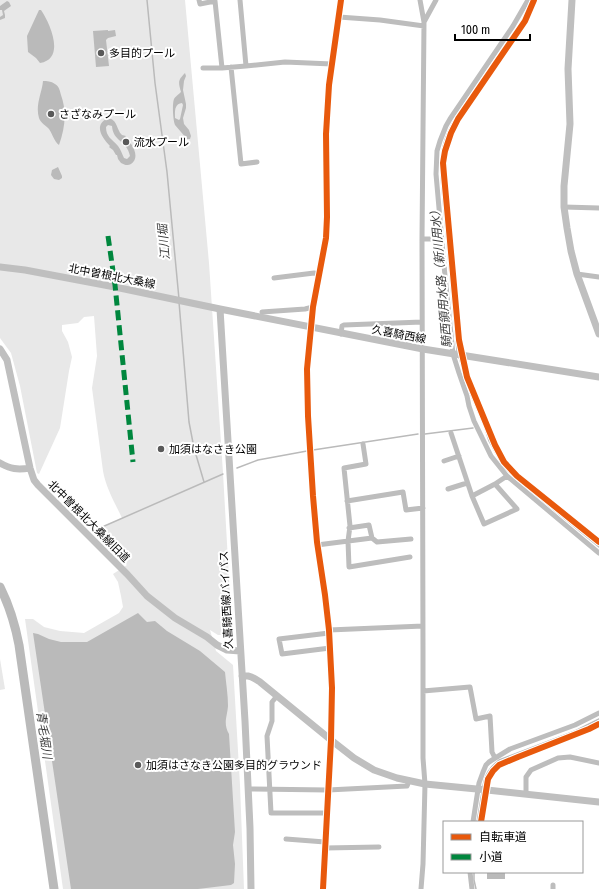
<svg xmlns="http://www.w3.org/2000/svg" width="599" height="889" font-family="'Fira Sans Condensed','Noto Sans JP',sans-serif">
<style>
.green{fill:#e8e8e8}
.water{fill:#bababa;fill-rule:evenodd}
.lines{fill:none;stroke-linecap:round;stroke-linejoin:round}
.stream{stroke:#bababa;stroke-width:1.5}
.river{stroke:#bababa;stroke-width:9}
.street{stroke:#bdbdbd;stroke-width:5}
.secondary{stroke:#bfbfbf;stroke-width:7}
.quiet{stroke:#00873e;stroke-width:5;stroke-dasharray:10 5;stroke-linecap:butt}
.cycleway-casing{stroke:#fff;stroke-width:8}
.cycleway{stroke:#e8590c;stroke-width:6}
.poi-dot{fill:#595959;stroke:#fff;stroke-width:1.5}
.labels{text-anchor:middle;stroke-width:4;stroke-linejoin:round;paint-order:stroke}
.poi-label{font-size:11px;fill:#000;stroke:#fff;text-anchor:start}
.street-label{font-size:11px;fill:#000;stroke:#fff}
.water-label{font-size:12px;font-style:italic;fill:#3e3e3e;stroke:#fff}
</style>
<rect width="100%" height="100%" fill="#fff"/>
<path class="green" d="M0 0H185L209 263 223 473 232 631 227 635H218L210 630 216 651 233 665 240 785 244 889H63L25 619H33L44 627 60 631 84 633 119 613 123 607 121 596 118 582 113 574 127 565 93 532 122 518C115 503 106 488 103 471L92 388 97 356 94 316 84 317 78 323 62 325V331L68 342 72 357 69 371 60 428 39 474 37 473 20 386 11 353 0 338Z
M0 659 5 689 0 690Z"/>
<path class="water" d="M7 1 9 2 11 6 4 11 5 15V18L0 20V17L3 15 2 10H0V6Z
M39 10H41C50 23 66 59 40 63L36 58 28 52 27 36Z
M108 30V31L115 30 116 36 108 38 106 40 109 66 96 67 93 31Z
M185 73 186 76 184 81 183 90 186 104V108L183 118 184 124 189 130 191 136 190 139H187L175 125C173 120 172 104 174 99 175 97 179 94 181 92 178 82 178 80 185 73ZM182 103 183 105 180 119 179 120 175 118C175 112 174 104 182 103Z
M43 81C47 81 51 81 55 84 59 86 60 91 61 95 67 112 65 128 59 145 54 141 53 135 49 129 46 126 40 122 39 118 35 105 42 93 43 81Z
M108 118C118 120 116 129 122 135L126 136 125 137C132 143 141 157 131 164 127 166 125 165 121 163L118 159 117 155H116L113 150 109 147 110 146C102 138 93 125 108 118ZM108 125 112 126C113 142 127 140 130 156L127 159 124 158C122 154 121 150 118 146 112 139 106 137 106 127Z
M58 167 62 176V178L59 180 54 179 51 175 52 170Z
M138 613 147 622 155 621 167 631 200 651 225 672C226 683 228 695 228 706 227 718 223 723 229 734L235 832 233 845 235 864 234 883 231 885 198 889H71L33 633 38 634 49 639 61 642H87Z
M487 872H505V879H487Z"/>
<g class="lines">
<path class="stream" d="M147 0 155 83 167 172 179 299
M179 302 189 422 194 448 204 482
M457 351 441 177C440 157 442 142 452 124L516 30 525 16 532 0
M459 357 471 395 485 428 489 441 503 466 515 478 599 547
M425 434 473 428
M313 450 418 434
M237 468 258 460 307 451
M93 531 223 474
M483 786C485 774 490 767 499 760L575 731 599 719
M477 822 482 792
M474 872V880L476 889"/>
<path class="river" d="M0 587C9 605 15 624 19 645L54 889"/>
<path class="street" d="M199 0 200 4 215 1 222 68 246 66 285 62 332 64
M240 0 246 66
M420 0 424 22 422 239 423 650V758L425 784 423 864 421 889
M528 0 513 26 450 119 446 126 440 141 437 151 436 174 445 276 453 354 459 373 467 396 469 406 474 421 491 456 507 476 599 553
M339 17 380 20 424 26
M424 22 436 0
M231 67 241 164 257 162
M203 68H222
M564 207 599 208
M422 239H441
M577 274 599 277
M274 278 314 273 319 274
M262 312 305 309 313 307
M341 334 342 326 344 325 422 322
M451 433 472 496 484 524 517 509 495 484 507 476
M363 444 366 464 344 468 350 526 348 541 349 567 410 557
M444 461 459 456
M448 489 467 483
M472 496 495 484
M347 501 403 492 406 510 423 508
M349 528 369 525 372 538
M317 545 372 538 377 542 411 539
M329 630 423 626
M329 633 279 639 282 654 330 648
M423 691 470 687 476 719 490 716 492 752 495 758
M277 696 272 702V721L267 736 271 813H327
M248 789 328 790 407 786 409 781
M526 794V777L531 770 558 758 570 757 599 763
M473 822 479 783 483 772 486 765 489 762 510 749 575 725 599 713
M286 839 325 842
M325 848 379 847
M470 872 472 889
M323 889 331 740 332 688 329 630 325 595 317 542 313 496 308 416 307 369 313 307 326 238 327 217 326 134 329 85 341 0
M553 889V885"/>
<path class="secondary" d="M572 0 568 69 570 124 564 186V207L567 228 571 251 577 274 599 334
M0 267 25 270 115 287 220 309 423 349 599 377
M220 309 245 721 250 828 251 889
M0 349 7 360 30 468 34 480 38 485 127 574 147 596 175 618 207 637 217 645 227 650 240 651
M0 463C11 469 17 470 30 468
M242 676C250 675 254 678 260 682L331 740 354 758 374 770 397 778 425 784 487 790 599 802"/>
<path class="quiet" d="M108 236 115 285 133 462"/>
<defs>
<path id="cycleway" d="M534 0 525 21 458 119 451 133 445 151 443 163 444 175 459 340 464 363 467 377 495 445 504 462 517 476 599 542
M481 822 488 779 493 771 499 765 518 757 589 729 599 724
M323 889 331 740 332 688 329 630 325 595 317 542 313 496 308 416 307 369 313 307 326 238 327 217 326 134 329 85 341 0"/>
</defs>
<use href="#cycleway" class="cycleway-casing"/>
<use href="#cycleway" class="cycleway"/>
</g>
<g class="poi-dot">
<circle cx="101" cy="53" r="4"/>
<circle cx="51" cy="114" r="4"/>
<circle cx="126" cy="142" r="4"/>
<circle cx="161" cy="449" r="4"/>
<circle cx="138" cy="765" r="4"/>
</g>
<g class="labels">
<g class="poi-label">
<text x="109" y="57">多目的プール</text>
<text x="59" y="118">さざなみプール</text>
<text x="134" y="146">流水プール</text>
<text x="169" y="453">加須はなさき公園</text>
<text x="146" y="769">加須はさなき公園多目的グラウンド</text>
</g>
<g class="street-label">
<text transform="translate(112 276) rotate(11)" y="4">北中曽根北大桑線</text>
<text transform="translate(399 334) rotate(11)" y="4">久喜騎西線</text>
<text transform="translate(89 521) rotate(45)" y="4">北中曽根北大桑線旧道</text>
<text transform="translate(226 600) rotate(-93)" y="4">久喜騎西線バイパス</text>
</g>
<g class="water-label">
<text transform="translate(164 242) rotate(-95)" y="4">江川堀</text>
<text transform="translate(441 276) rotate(-95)" y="4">騎西領用水路（新川用水）</text>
<text transform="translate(44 735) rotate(82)" y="4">青毛堀川</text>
</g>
</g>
<rect x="443" y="821" width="140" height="52" fill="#ffffff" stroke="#999999"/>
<rect x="451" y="834" width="20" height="6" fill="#e8590c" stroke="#999999"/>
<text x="479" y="841" font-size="12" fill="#000000">自転車道</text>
<rect x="451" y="854" width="20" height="6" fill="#00873e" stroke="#999999"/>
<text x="479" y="861" font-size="12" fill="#000000">小道</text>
<path d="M455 34v6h75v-6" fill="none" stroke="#000000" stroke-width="2"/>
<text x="461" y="34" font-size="12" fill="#000000" stroke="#ffffff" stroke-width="3" paint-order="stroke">100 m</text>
</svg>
